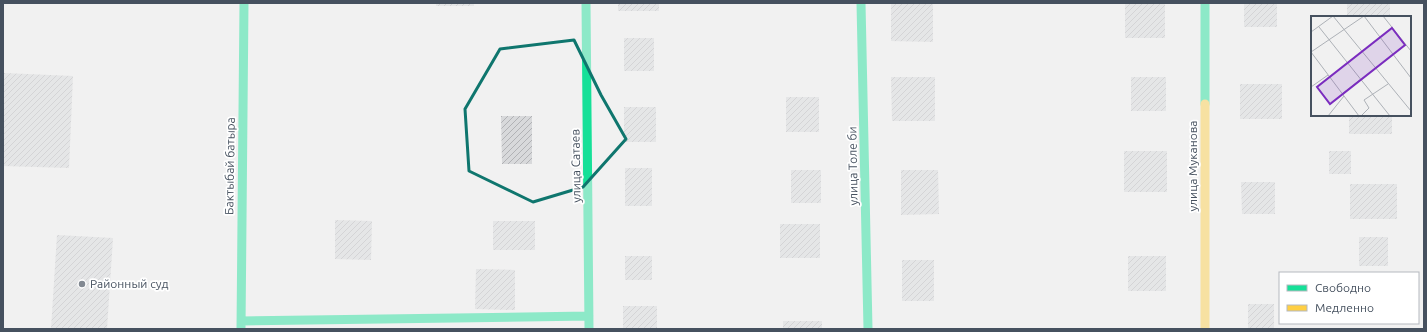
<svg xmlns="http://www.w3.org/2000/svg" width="1427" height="332" font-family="Ubuntu,sans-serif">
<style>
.building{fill:url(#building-hatch)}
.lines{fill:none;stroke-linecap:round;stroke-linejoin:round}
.fast{stroke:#16e098;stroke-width:9}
.slow{stroke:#ffcf43;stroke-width:9}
.marked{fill:none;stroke:#0f766e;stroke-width:3;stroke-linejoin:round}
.poi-dot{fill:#828992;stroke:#fff;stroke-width:1.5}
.labels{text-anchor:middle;stroke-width:3.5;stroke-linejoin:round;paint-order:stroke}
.street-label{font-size:12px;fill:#46515f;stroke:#fff}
.poi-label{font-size:12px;fill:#46515f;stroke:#fff;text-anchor:start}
.inset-road{fill:none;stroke:#adb1b7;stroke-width:1}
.view{fill:#7b2cbf;fill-opacity:0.15;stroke:#7b2cbf;stroke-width:2}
.inset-edge{fill:none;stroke:#46515f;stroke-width:2}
</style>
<defs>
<pattern id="building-hatch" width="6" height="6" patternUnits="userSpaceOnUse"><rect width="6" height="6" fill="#d8d9db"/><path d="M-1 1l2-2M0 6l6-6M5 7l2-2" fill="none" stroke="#b1b2b5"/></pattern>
</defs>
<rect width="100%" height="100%" fill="#f1f1f1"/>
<path class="building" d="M436 3H474V6H436Z
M618 3H659V11H618Z
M891 3H933V42L891 41Z
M1125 3H1165V38H1125Z
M1244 3H1277V27H1244Z
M1347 3H1390V17H1347Z
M624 38H654V71H624Z
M4 73 73 76 69 168 3 166Z
M891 77H935V121H892Z
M1131 77H1166V111H1131Z
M1240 84H1282V119H1240Z
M786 97H819V132H786Z
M624 107H656V142H624Z
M1349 115H1392V134H1349Z
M501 116H532V164H502Z
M1124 151H1167V192H1124Z
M1329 151H1351V174H1329Z
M625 168H652V206H625Z
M791 170H821V203H791Z
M901 170H938L939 214 901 215Z
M1241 182H1275V214H1242Z
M1350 184H1397V219H1350Z
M335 220 372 221 371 260 335 259Z
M493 221H535V250H493Z
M780 224H820V258H780Z
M57 235 113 238 107 329H51Z
M1359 237H1388V266H1359Z
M625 256H652V280H625Z
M1128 256H1166V291H1128Z
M902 260H934V301H902Z
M476 269 515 270V310L475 309Z
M1248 304H1274V329H1248Z
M623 306H657V329H623Z
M783 321H822V329H783Z"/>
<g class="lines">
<path class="fast" d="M586 3 589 329
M861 3 868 329
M1205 3V104
M241 321 589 316
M241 329 244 3"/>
<path class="slow" d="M1205 104V329"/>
</g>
<path d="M0 0H1427V332H0ZM574 40 601 95 626 139 583 187 533 202 469 171 465 109 500 49Z" fill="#f1f1f1" fill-opacity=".55" fill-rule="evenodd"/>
<path class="marked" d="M574 40 601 95 626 139 583 187 533 202 469 171 465 109 500 49Z"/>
<circle class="poi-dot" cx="82" cy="284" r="4"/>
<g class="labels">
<g class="street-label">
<text transform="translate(230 166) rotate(-89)" y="4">Бактыбай батыра</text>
<text transform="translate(576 166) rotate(-91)" y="4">улица Сатаев</text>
<text transform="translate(853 166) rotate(-91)" y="4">улица Толе би</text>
<text transform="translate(1193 166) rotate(-90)" y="4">улица Муканова</text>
</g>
<g class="poi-label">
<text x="90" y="288">Районный суд</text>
</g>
</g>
<g transform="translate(1311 16)">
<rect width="100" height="100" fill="#f1f1f1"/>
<path class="inset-road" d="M53 0 100 62M72 0 100 35M8 11 79 100M0 16 22 0 100 95M0 36 48 100M0 36 53 0M0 71 17 59M31 78 50 63M17 100 33 80M50 100 58 92 53 84 77 68"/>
<path class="view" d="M81 12 94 29 19 88 6 71Z"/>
<rect width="100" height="100" class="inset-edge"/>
</g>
<rect width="1427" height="332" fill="none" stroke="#46515f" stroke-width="8"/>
<rect x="1279" y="272" width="140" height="52" fill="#ffffff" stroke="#b5b9bf"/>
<rect x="1287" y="285" width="20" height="6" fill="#16e098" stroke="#b5b9bf"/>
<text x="1315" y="292" font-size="12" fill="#46515f">Свободно</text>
<rect x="1287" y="305" width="20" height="6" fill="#ffcf43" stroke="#b5b9bf"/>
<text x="1315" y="312" font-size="12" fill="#46515f">Медленно</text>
</svg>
